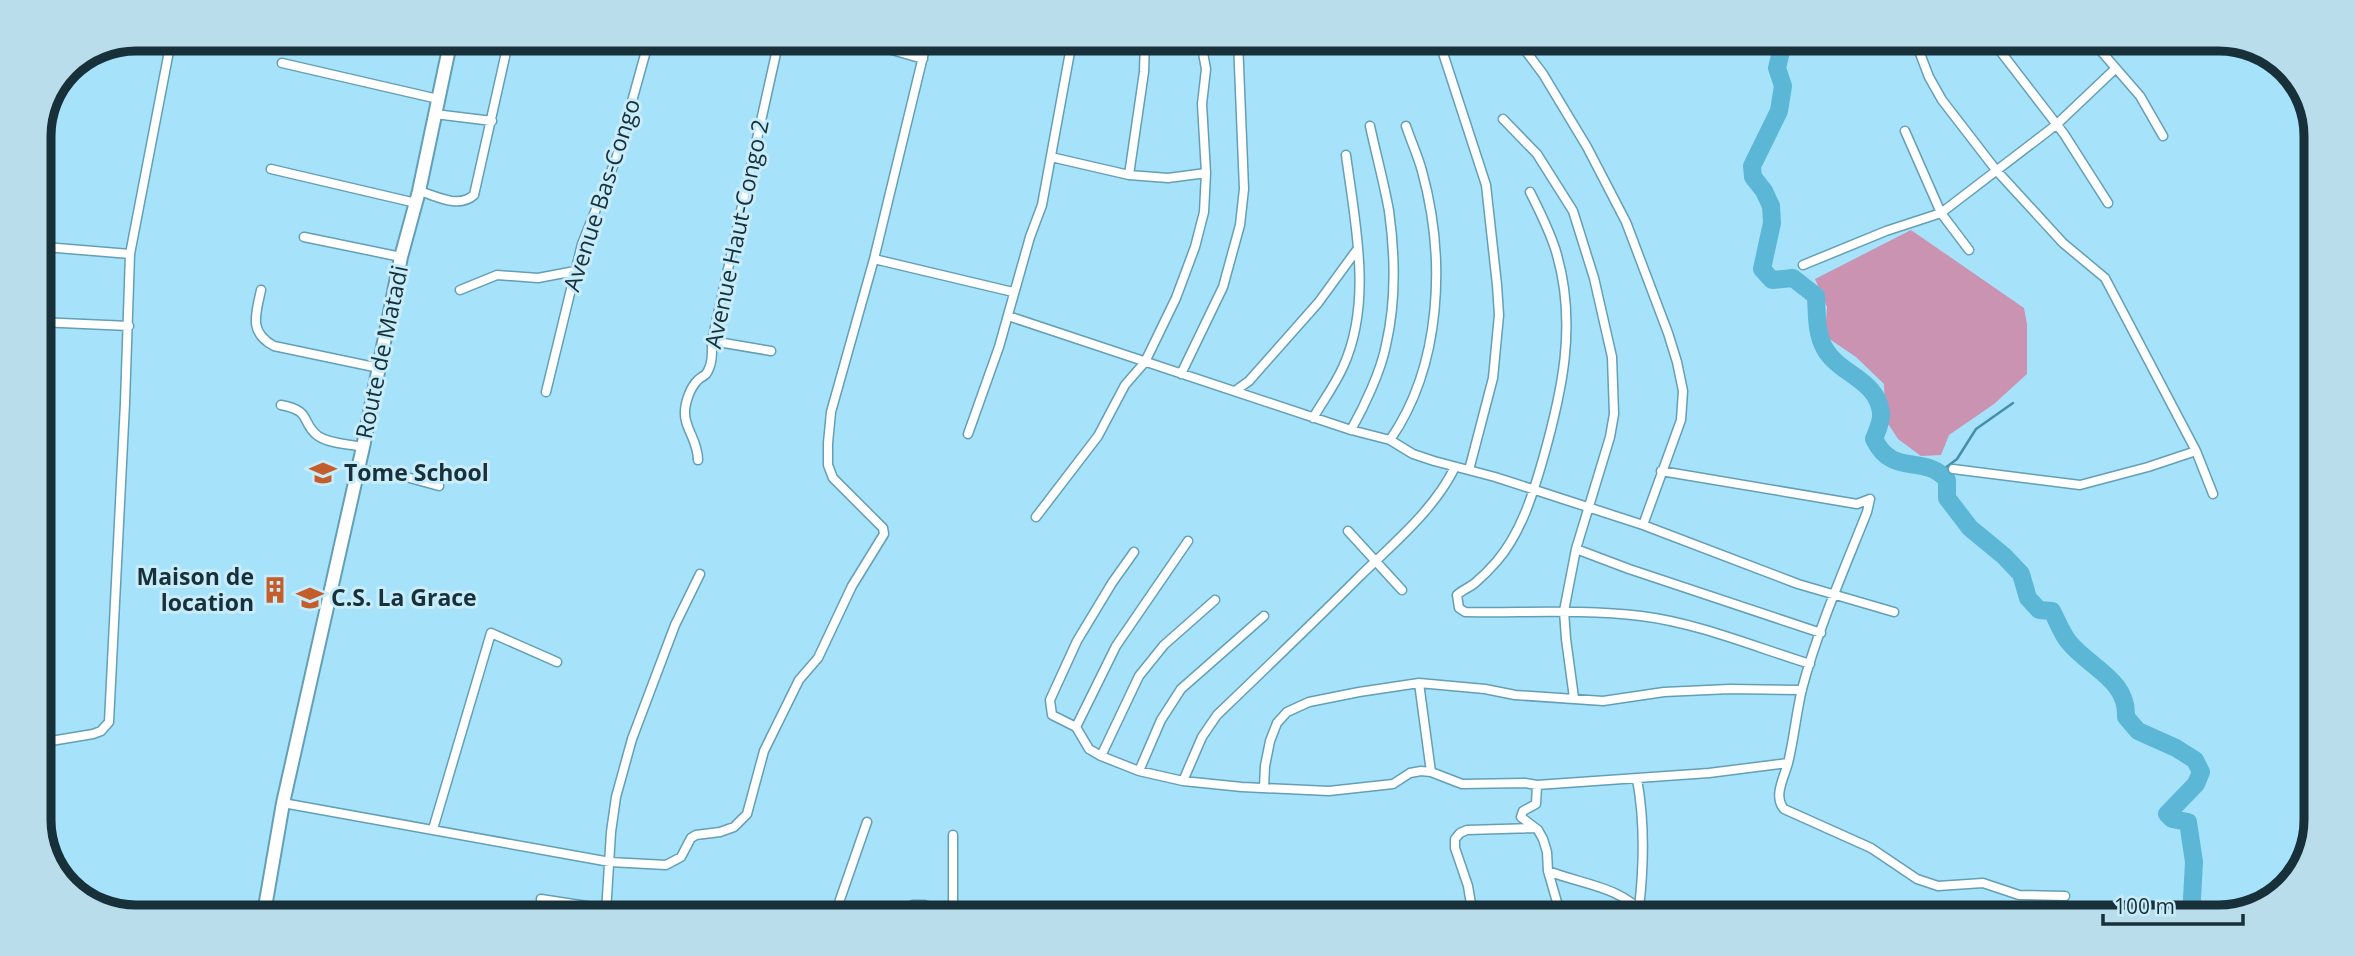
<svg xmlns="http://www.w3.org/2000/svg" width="2355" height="956" font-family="'Open Sans',sans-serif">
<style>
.green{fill:#ca93b2}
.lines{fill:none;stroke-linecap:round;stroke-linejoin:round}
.stream{stroke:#478ea7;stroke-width:2.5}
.river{stroke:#5cb6d6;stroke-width:18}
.street-casing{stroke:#639fb5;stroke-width:11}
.primary-casing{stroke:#639fb5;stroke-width:16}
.street{stroke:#fff;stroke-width:8}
.primary{stroke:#fff;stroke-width:12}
.labels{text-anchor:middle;stroke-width:6;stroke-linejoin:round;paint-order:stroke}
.street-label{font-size:23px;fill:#173039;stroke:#c8ecfa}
.poi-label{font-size:23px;font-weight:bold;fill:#173039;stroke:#c8ecfa;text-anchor:start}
.rim{fill:none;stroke:#173039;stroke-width:9}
</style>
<rect width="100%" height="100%" fill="#a6e3fb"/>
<path class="green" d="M1911 230 2024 308 2027 324V374L1994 404 1949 435 1941 455 1921 456 1898 439 1885 419 1884 384 1856 357 1825 336 1827 307 1815 279Z"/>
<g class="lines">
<path class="stream" d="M1940 472 1957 459 1976 429 2013 403"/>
<path class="river" d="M1783 43 1777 68 1783 86 1779 111 1752 166 1753 177 1764 191 1771 206 1772 223 1762 269 1772 280 1793 278 1816 296C1817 314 1816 334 1825 349 1839 374 1878 380 1881 413 1882 421 1877 431 1874 439 1893 478 1924 453 1947 480V498L1970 528 2004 556 2021 574 2028 598 2039 610 2052 611C2057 620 2061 632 2068 641 2088 667 2128 679 2126 717L2138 731 2176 748 2195 760 2201 772 2196 784 2167 814 2172 819 2188 822 2194 862 2191 917"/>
<defs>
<path id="street" d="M888 40 889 48 892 50 923 59
M1519 42 1543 74 1587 147 1626 222 1668 333 1677 362 1683 391 1681 420 1643 525
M1916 43 1929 77 1942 100 1996 170 2063 243 2105 278 2196 451 2213 494
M1994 43 2064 134 2108 203
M2094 43 2140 96 2163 136
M1441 47 1486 185 1497 285 1499 315 1493 378 1469 470
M282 63 438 99
M435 114 492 121
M1503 119 1537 154 1573 211 1594 278 1612 357 1614 414 1610 437 1576 549 1564 611 1566 639 1574 698
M1905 131 1941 213 1969 250
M1051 157 1129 175 1168 178 1206 173
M271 169 416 203
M1129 175 1144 72 1145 41
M419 191C437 196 458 209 474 195L509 39
M1530 192C1540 212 1551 233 1557 255 1577 325 1562 392 1543 459 1533 494 1521 533 1497 561 1491 568 1482 577 1475 583 1469 588 1462 590 1457 595L1459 608 1465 612C1523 613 1582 609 1641 616 1698 623 1755 647 1810 664
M304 237 401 257
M45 247 130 254
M874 259 1013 292
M1803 265 1886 231 1941 213 2056 125 2115 69
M261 290C256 314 248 332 274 346L379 368
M460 290 497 275 538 278 575 271
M1008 316 1351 430 1390 440 1413 454 1434 461 1495 477 1643 525 1798 584 1894 612
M39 322 129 326
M712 341 771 351
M1181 374 1223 287 1240 225 1244 189 1238 41
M1235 391 1249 381 1318 303 1356 251
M546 392 582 244 616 159 649 40
M281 405C313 411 300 422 318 436 330 444 349 444 363 447
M1313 418C1323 401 1335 385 1343 367 1373 302 1355 223 1346 155
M1351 430C1364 407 1381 371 1386 345 1396 302 1395 254 1389 211 1384 183 1376 154 1370 126
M968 434 999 347 1030 237 1042 205 1072 41
M1390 440C1442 365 1446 258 1422 171 1418 156 1411 141 1406 126
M698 460C698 440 684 428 685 412 685 403 690 388 697 381 699 378 703 377 706 374 713 365 712 351 712 341L779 40
M1953 469 2080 485 2148 467 2196 451
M357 470 395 474 439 486
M1661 471 1857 504 1870 499 1867 512C1844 570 1818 629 1802 689 1796 714 1794 739 1788 763 1784 778 1773 796 1784 809L1871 848 1917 879 1938 886 1983 883 2019 895 2065 896
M1036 517 1098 436 1125 385 1145 362 1176 298 1195 247 1204 212 1206 173 1202 104 1206 69 1203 53
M1348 531 1402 590
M1576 549 1629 569 1821 633
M1134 552 1112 583 1077 641 1050 700 1052 715 1076 727 1089 749 1101 756 1139 771 1183 781 1242 787 1329 791 1393 784 1410 773 1421 771 1431 772 1462 784 1525 783 1537 785 1709 773 1788 763
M39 559 47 579
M1419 683 1431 772
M1076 727 1116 646 1188 541
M39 743 93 734 101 731 109 722 125 403 130 254 170 46 169 39
M1101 756 1139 676 1164 645 1215 600
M1139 771 1161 720 1181 689 1264 616
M1637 779C1645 822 1644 865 1639 908
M1183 781 1202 737 1217 715C1265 669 1313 623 1360 576 1394 543 1434 510 1455 467
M1537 785 1536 804 1523 811 1521 817 1538 830 1543 839 1547 852 1548 871 1561 916
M1264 787 1265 766 1270 741 1277 723 1287 712 1309 702 1359 692 1419 683 1485 689 1515 695 1603 701 1664 692 1730 689 1802 690
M283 803 610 862 666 865 681 857 691 838 696 835 720 832 734 827 747 814 764 751 799 680 818 658 852 586 884 534 883 528 833 478 828 465V443L831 412 874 259 927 40
M433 829 491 633 557 662
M1548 871C1584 885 1620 886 1646 916
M541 899 606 909
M606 913 611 832 616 797 632 739 675 625 700 574
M835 914 867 822
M910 914 913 905H925L945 913 951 910 953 905V835
M1473 916 1468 886 1455 848V839L1460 833 1467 830 1535 828"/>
<path id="primary" d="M264 913 283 803 363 447 401 257 419 191 451 39"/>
</defs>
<use href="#street" class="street-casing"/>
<use href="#primary" class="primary-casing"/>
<use href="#street" class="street"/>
<use href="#primary" class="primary"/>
</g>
<defs>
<symbol id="school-bare" viewBox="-9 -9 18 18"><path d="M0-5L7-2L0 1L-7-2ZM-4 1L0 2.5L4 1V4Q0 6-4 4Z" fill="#c35e2c" stroke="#c8ecfa" stroke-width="2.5" paint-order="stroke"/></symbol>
<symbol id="building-bare" viewBox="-9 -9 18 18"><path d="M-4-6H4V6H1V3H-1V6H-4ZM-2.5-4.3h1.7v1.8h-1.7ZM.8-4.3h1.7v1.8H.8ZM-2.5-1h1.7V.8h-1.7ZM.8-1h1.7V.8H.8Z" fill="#c35e2c" stroke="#c8ecfa" stroke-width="2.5" paint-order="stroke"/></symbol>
</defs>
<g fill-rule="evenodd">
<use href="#school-bare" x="304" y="454" width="38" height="38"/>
<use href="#building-bare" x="256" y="571" width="38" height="38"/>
<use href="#school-bare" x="291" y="579" width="38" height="38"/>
</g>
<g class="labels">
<g class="street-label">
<text transform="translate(602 195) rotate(-72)" y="8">Avenue Bas-Congo</text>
<text transform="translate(737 234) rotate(-78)" y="8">Avenue Haut-Congo 2</text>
<text transform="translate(382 352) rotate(-78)" y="8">Route de Matadi</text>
</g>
<g class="poi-label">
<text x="344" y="481">Tome School</text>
<text x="254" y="585" text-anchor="end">Maison de<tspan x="254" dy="26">location</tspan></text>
<text x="331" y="606">C.S. La Grace</text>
</g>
</g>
<path d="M0 0H2355V956H0ZM136 51H2219A85 85 0 0 1 2304 136V820A85 85 0 0 1 2219 905H136A85 85 0 0 1 51 820V136A85 85 0 0 1 136 51Z" fill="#baddeb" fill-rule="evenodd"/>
<path class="rim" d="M136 51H2219A85 85 0 0 1 2304 136V820A85 85 0 0 1 2219 905H136A85 85 0 0 1 51 820V136A85 85 0 0 1 136 51Z"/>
<path d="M2103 914v10h140v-10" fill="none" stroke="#173039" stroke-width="3.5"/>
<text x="2114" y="914" font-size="21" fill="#173039" stroke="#c8ecfa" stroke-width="5" paint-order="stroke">100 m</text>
</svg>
